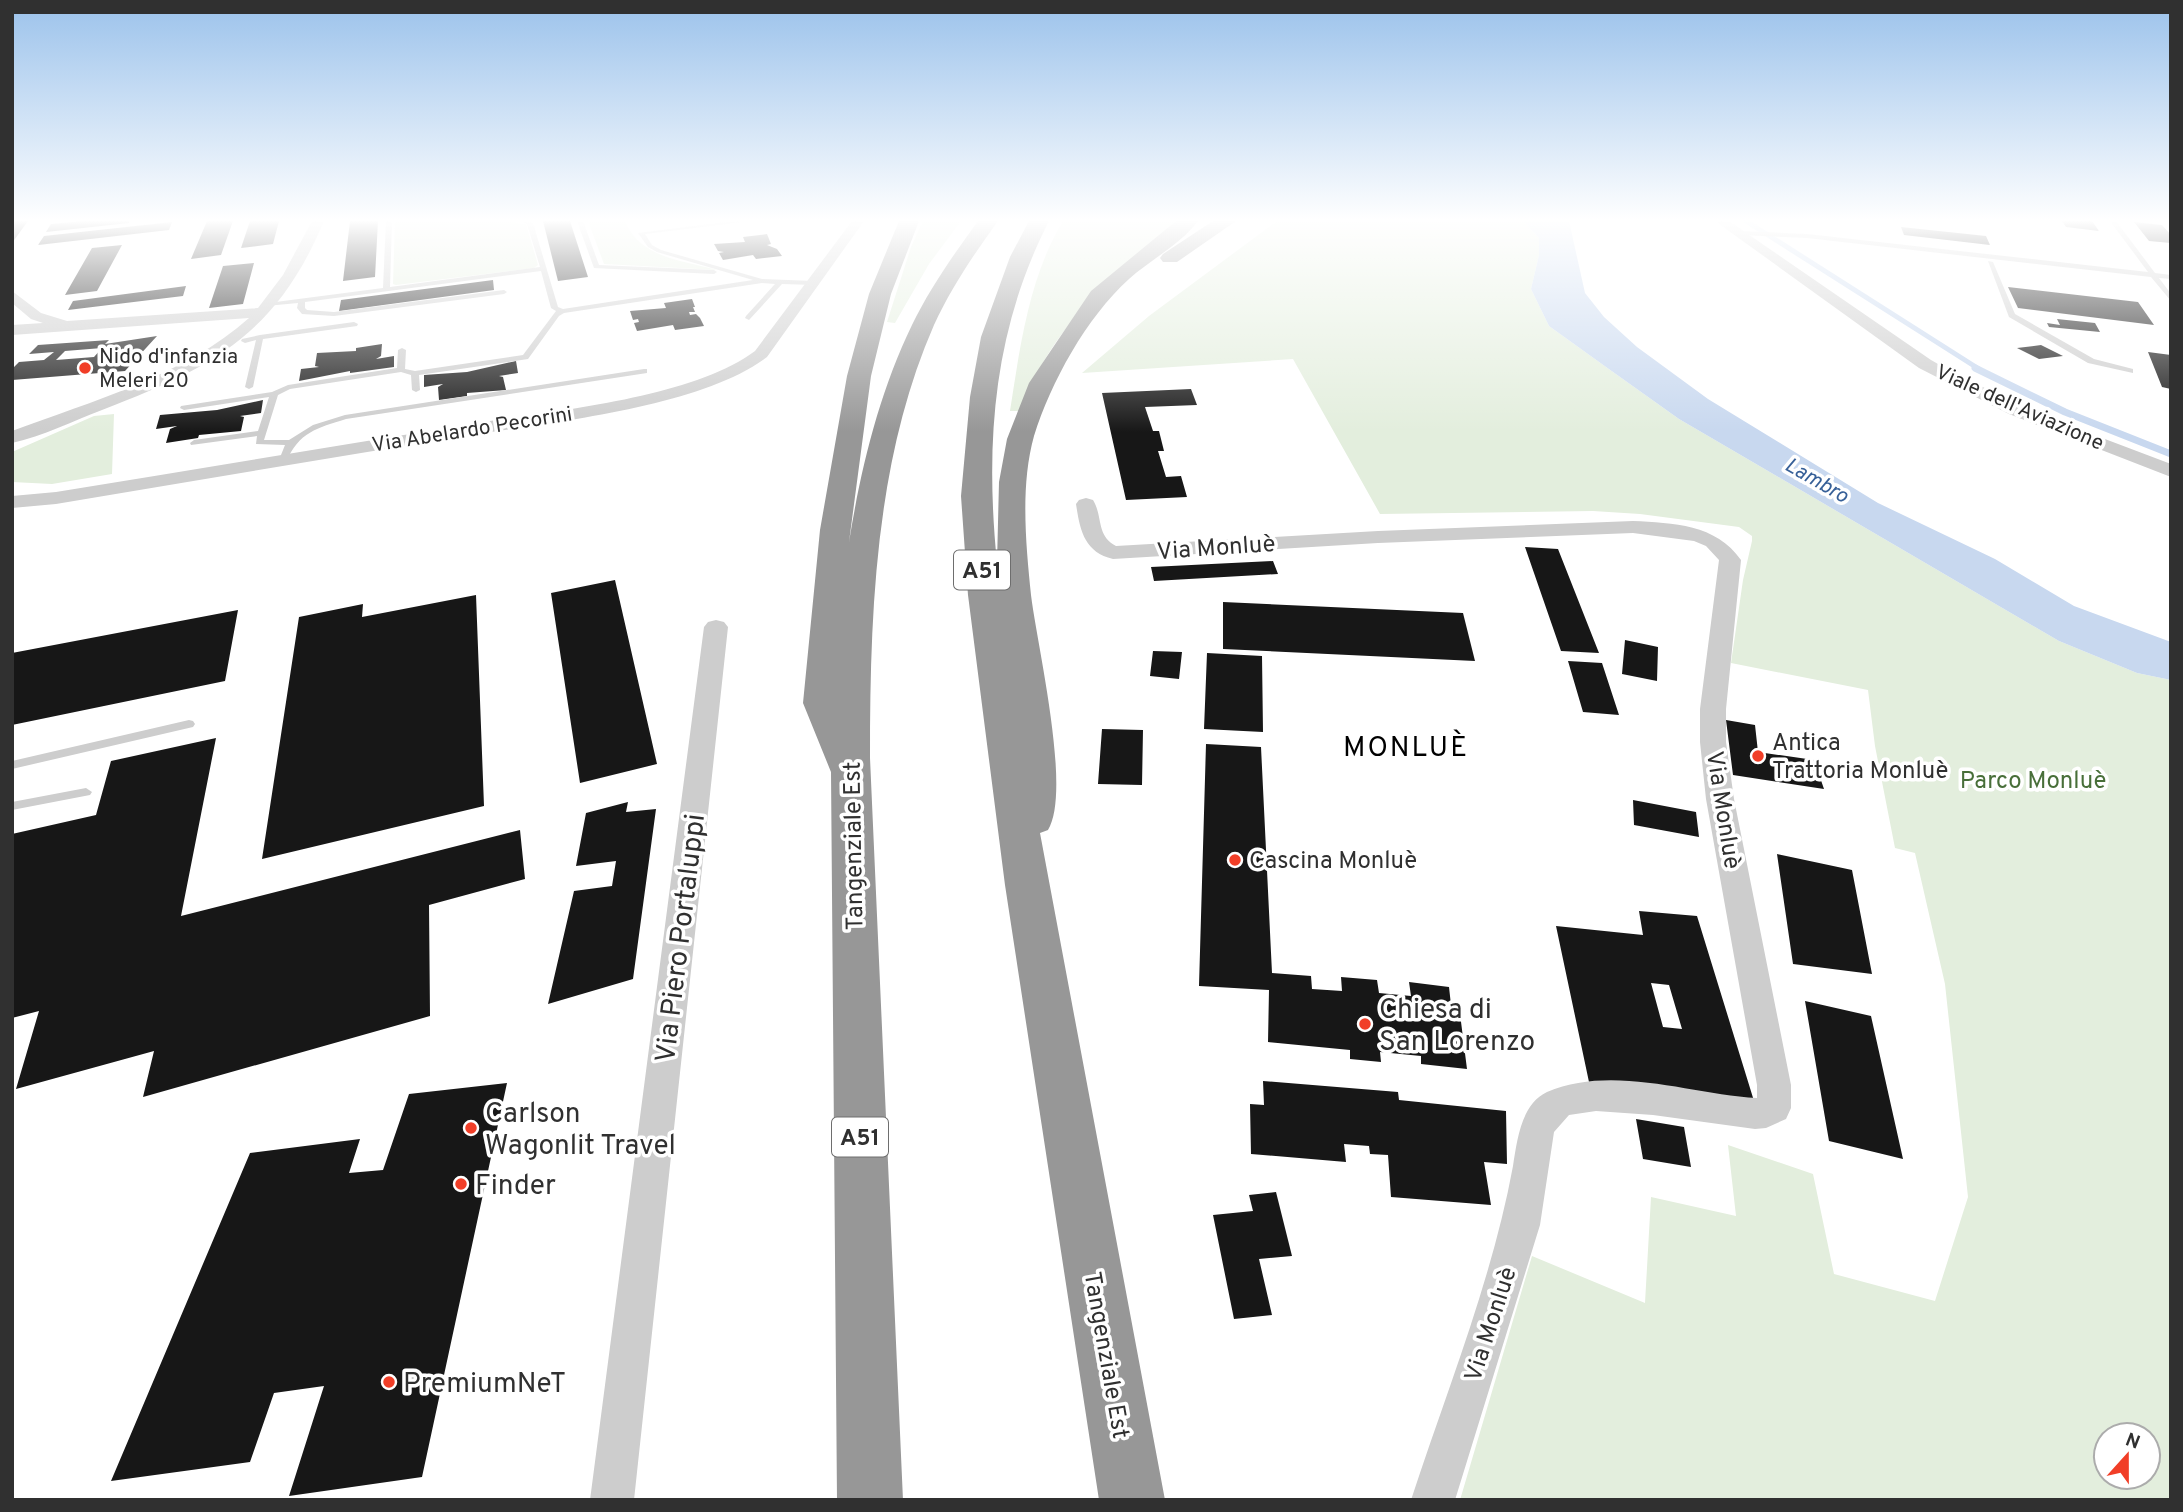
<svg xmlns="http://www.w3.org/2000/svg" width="2183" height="1512" font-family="Overpass,sans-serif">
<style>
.green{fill:#e3eedd;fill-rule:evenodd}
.water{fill:#c8d8ef}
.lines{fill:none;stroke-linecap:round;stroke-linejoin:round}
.stream-far1{stroke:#c8d8ef;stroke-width:5}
.stream{stroke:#c8d8ef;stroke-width:7}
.building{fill:#171717;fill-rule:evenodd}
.lane{fill:#cdcdcd;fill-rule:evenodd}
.street{fill:#cdcdcd;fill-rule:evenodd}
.highway{fill:#979797;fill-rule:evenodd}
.poi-dot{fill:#f13e27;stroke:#fff;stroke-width:2.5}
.labels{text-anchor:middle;stroke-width:7;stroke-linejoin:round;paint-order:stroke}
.far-poi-label{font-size:21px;fill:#303030;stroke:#fff;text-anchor:start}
.far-street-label{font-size:21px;fill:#303030;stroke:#fff}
.far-water-label{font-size:21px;font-style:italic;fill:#376098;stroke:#fff}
.shield{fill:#fff;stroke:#6e6e6e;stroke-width:2}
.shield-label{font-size:23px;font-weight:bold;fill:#303030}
.street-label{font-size:24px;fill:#303030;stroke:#fff}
.poi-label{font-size:24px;fill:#303030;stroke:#fff;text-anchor:start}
.park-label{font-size:24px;fill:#486f39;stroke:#fff}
.quarter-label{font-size:28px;letter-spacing:2px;fill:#000;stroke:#fff}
.near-street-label{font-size:28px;fill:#303030;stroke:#fff}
.near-poi-label{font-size:28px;fill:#303030;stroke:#fff;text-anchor:start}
</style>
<rect width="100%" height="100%" fill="#fff"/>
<path class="green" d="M395 221H503L526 224 538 265 534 268 396 285 393 284Z
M588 221H625C640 258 681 260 717 270L604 264Z
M923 221H961L929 264 895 323 887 322 911 247Z
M1063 221H1183C1106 282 1058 318 1019 411H1010C1020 347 1029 277 1063 221Z
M1277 221H1523L1539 238V255L1531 289 1549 326 1606 367 1679 419 2059 641 2137 673 2171 680V1500H1460L1532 1256 1645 1303 1651 1197 1736 1216 1728 1145 1813 1174 1834 1274 1935 1301 1968 1197 1945 984 1915 853 1895 848 1875 746 1868 690 1731 663 1743 580 1752 541V536L1739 527 1640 514 1593 511 1380 514 1293 359 1082 373 1149 316ZM2106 1435H2148V1477H2106Z
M114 414 112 474 52 484 12 482V452L94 416Z"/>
<path class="water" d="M1523 221H1569L1585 293 1604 317 1637 347 1708 399 1878 503 1995 559 2074 606 2171 642V680L2137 673 2059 641 1679 419 1606 367 1549 326 1531 289 1539 255V238Z"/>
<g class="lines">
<path class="stream-far1" d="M1746 221 1979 369"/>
<path class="stream" d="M1975 368 2065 412 2171 454"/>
</g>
<path class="building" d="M12 221H28L12 243Z
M83 221H129V223L46 232 51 224Z
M207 221H233L221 255 191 259Z
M250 221H279L273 244 241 248Z
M350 221H378L375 277 343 281Z
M543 221H570L588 277 558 281Z
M2062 221H2092L2099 231 2066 227Z
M172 222 169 230 38 245 44 236Z
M2134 222 2162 225 2171 235V243L2149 241Z
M1901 227 1986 236 1990 245 1904 235Z
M767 234 771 244 767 245 777 249 782 256 756 259 753 255 723 260 719 253 724 252 718 251 714 244 745 242 743 237Z
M122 245 97 291 65 295 92 248Z
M254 263 243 304 209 308 223 266Z
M493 280 494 290 339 311 341 300Z
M186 286 183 296 68 310 73 301Z
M2008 287 2138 302 2154 325 2018 308Z
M692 299 695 307H693L695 312H689L690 315 696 314 700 318 704 326 675 330 673 325 637 331 634 323 639 322 638 319 633 320 630 311 666 308 664 303Z
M2057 319 2095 323 2100 332 2049 327 2047 323 2060 325Z
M157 336 125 371 12 380V369L19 362 44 360 54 352 29 354 38 345 109 340 105 344ZM102 348 94 357 56 360 65 351Z
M382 344 381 356 376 359 394 356V367L350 373V371L299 381 301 369 319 367 315 366 317 353 356 351V348Z
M2041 345 2063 356 2039 359 2017 348Z
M2148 352 2171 355V389L2162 387Z
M516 361 518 373 499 376 503 377 506 390 467 393V396L439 400 438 387 443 384 424 387V375L467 372Z
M1191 389 1197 405 1145 407 1153 431H1159L1164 451H1158L1166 477 1181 476 1187 497 1126 500 1102 393Z
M263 400 261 413 240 416 244 417 241 431 199 435 198 438 166 443 170 429 177 426 156 429 160 415 217 410Z
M1525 547 1558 549 1599 653 1561 651Z
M1273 561 1278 574 1154 581 1151 567Z
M615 580 657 764 580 783 551 593Z
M476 595 484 806 262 859 299 617 363 604 362 617Z
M1223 602 1463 613 1475 661 1223 649Z
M238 610 225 681 12 725V653Z
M1625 640 1658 647 1657 681 1622 674Z
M1153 651 1182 652 1179 679 1150 676Z
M1207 653 1262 656 1263 732 1204 729Z
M1568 661 1602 663 1619 715 1583 712Z
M1726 720 1755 725 1758 752 1814 760 1824 789 1733 775Z
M1102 729 1143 730 1142 785 1098 784Z
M216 738 181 916 520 830 525 879 429 905 430 1016 143 1097 154 1051 16 1089 39 1011 12 1018V834L96 815 111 761Z
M1206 744 1261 747 1272 973 1311 976 1312 989 1342 991 1341 977 1377 980 1379 993 1411 996 1409 982 1449 987 1451 1005 1459 1006 1467 1069 1421 1064V1056L1380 1052 1381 1062 1350 1059V1050L1268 1042 1269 990 1199 986Z
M1633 800 1696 812 1699 837 1634 825Z
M628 802 626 812 656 809 633 979 548 1004 574 891 612 886 616 861 576 866 586 813Z
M1777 854 1852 870 1872 974 1793 964Z
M1639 911 1697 916 1754 1101 1589 1082 1556 926 1643 935ZM1651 983 1669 985 1682 1029 1663 1027Z
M1805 1001 1871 1016 1903 1159 1829 1141Z
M1263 1081 1398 1092 1399 1100 1506 1111 1507 1164 1484 1162 1491 1205 1391 1197 1388 1155 1370 1154 1369 1146 1344 1144 1346 1162 1251 1154 1250 1104 1264 1105Z
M507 1083 422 1477 289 1496 324 1386 274 1393 250 1462 111 1481 250 1153 360 1139 349 1173 383 1170 409 1094Z
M1636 1119 1684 1127 1691 1167 1643 1159Z
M1276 1192 1292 1256 1259 1259 1272 1315 1234 1319 1213 1215 1253 1211 1249 1195Z"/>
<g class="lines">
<path class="lane" d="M386 221H392L390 287 540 267 527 224 521 221 533 223 558 307 563 309 753 280 657 252 648 247 638 233 734 221H751L645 234 652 245 661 250 762 279 814 281 817 283 814 285 782 284 749 320 745 318 746 316 775 284 762 283 564 313 559 316 528 359 419 375 420 390 416 392 412 390 411 375 401 372 290 389 278 395 264 440H289L313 425 345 415 644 369H647V373L346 419C317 428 299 432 286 462L283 463 279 460 285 445 256 444 257 436 191 445 190 443 194 440 258 431 269 397 184 410 180 408 181 406 272 392 288 385 397 368 398 350 402 348 406 350 405 369 415 371 523 355 556 311 551 308 541 271 305 302V308L307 310 334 312 504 290 507 292 504 294 334 316 302 314 297 308 298 303 266 306 264 305 268 303 383 288Z
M577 221H583L599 265 714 270 717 272 714 274 594 268Z
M2110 221H2116L2155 273 2171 275V279L2159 278 2171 294V301L2151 277 1807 238 1739 235 1736 233 1739 231 1807 234 2148 272Z
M1988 261 1993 262 2015 314 2094 359 2133 369V373L2088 363 2009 317Z
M354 322 358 324 357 326 263 339 253 387 249 389 245 387 256 340 245 343 241 341 242 339 260 335Z
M189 720 193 721 195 724 193 727 12 769V761Z
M86 788 92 792 90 795 12 810V802Z"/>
<path class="street" d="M312 221H324C276 335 213 367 102 410 73 421 43 436 12 443V431C92 401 184 376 249 318L12 335V325L43 323 31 319 12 303V291L41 313 67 321 258 308 283 275Z
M852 221H864L767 357C700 408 550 422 465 436 329 458 192 481 56 504L12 508V496L56 492C192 470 328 447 465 425 547 411 689 400 755 351Z
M1715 221H1729L1931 360 1961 377 2052 419 2171 464V477L2009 414 1919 368Z
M1086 498 1093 500C1103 516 1096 536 1116 546L1378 531 1633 521C1673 523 1716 524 1741 560L1726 709V742L1734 799 1791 1085V1108L1786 1119 1766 1128 1755 1129 1653 1115 1596 1111 1569 1115 1554 1132 1540 1225 1455 1500H1411C1447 1390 1492 1280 1513 1166 1517 1141 1521 1104 1547 1092 1612 1064 1690 1094 1757 1098V1085L1706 799 1700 742V709L1719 560 1706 546 1694 541 1633 533 1378 543 1113 559C1084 552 1080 530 1076 504L1079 500Z
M716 620 724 622 728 627 634 1500H590L704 627 708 622Z"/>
<path class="highway" d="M899 221H919L891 294 871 376 849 542C861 468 879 393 912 325 930 288 954 254 978 221H998C974 254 951 288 934 325 875 460 870 613 870 758L903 1500H837L831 772 803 703 820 530 847 376 869 294Z
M1029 221H1049C993 330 985 443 997 563L999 482 1007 439 1029 383 1091 291 1176 221H1198C1181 244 1150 260 1129 279 1086 318 1051 382 1034 436 1020 486 1026 545 1031 595 1037 645 1072 791 1048 830L1040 833 1165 1500H1099L1005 885 968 595 961 496 970 397 981 337 1010 257Z
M1213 221H1236L1177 262H1163L1160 258 1163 254Z"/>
</g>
<linearGradient id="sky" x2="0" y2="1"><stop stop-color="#9bc2eb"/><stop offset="0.51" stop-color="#fff"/><stop offset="1" stop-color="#fff" stop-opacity="0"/></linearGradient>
<rect width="2183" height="432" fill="url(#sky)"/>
<g class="poi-dot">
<circle cx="85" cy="368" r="7"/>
<circle cx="1758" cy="756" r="7"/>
<circle cx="1235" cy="860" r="7"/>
<circle cx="1365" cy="1024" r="7"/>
<circle cx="471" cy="1128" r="7"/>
<circle cx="461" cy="1184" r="7"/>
<circle cx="389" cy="1382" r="7"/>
</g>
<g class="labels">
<g class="far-poi-label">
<text x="99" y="363">Nido d'infanzia<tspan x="99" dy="24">Meleri 20</tspan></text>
</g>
<g class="far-street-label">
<text transform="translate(2020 407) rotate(24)" y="7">Viale dell'Aviazione</text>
<text transform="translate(472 429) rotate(-9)" y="7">Via Abelardo Pecorini</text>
</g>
<g class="far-water-label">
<text transform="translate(1817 480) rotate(30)" y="7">Lambro</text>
</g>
<g class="shield">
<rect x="954" y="550.5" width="56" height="39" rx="5"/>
<rect x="832" y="1117.5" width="56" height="39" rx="5"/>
</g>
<g class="shield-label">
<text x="982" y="578">A51</text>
<text x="860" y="1145">A51</text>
</g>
<g class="street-label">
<text transform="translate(1216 547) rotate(-4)" y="8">Via Monluè</text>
<text transform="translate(1724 810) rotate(81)" y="8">Via Monluè</text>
<text transform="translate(853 846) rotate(-91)" y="8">Tangenziale Est</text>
<text transform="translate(1490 1324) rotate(-72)" y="8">Via Monluè</text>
<text transform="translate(1107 1355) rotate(80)" y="8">Tangenziale Est</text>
</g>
<g class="poi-label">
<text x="1772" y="750">Antica<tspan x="1772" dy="28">Trattoria Monluè</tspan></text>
<text x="1249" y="868">Cascina Monluè</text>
</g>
<g class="park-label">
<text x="2033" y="788">Parco Monluè</text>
</g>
<g class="quarter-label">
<text x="1406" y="756">MONLUÈ</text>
</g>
<g class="near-street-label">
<text transform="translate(679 938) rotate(-83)" y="10">Via Piero Portaluppi</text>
</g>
<g class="near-poi-label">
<text x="1379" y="1018">Chiesa di<tspan x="1379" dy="32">San Lorenzo</tspan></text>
<text x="485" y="1122">Carlson<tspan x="485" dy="32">Wagonlit Travel</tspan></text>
<text x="475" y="1194">Finder</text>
<text x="403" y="1392">PremiumNeT</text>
</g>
</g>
<rect width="2183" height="1512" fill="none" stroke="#303030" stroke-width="28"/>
<g transform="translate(2127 1456) rotate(21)"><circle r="33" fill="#ffffff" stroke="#acacac" stroke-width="2"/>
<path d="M0-5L12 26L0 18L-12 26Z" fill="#f13e27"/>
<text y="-10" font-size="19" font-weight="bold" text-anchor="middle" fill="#303030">N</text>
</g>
</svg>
